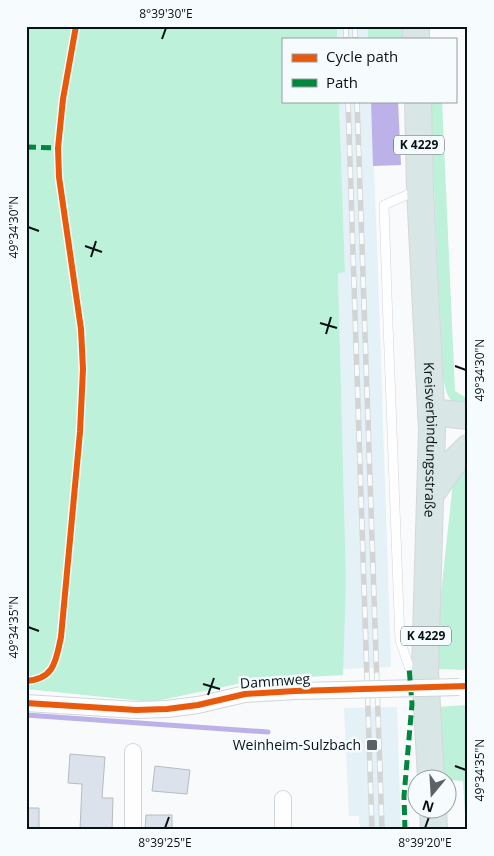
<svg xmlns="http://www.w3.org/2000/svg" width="494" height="856" font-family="'Open Sans',sans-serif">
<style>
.built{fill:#e4f1f7}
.green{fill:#bdf1d9}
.water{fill:#bcb1e8}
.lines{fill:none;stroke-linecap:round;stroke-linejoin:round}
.stream{stroke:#bcb1e8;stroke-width:5}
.building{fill:#dce2ec;stroke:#b8bbc0}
.service-casing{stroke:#d0d6da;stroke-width:10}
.minor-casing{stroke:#d0d6da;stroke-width:18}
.primary-casing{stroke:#d5d7d9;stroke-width:28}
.service{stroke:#fefeff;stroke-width:9}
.minor{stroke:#fefeff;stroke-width:16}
.primary{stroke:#d9e6e6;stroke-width:26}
.rail-casing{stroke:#d3d4d4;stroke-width:5.5}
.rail{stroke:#f6fbfe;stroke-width:4;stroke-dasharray:11;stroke-linecap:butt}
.minor-bridge-casing{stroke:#d0d6da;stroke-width:18;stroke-linecap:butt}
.minor-bridge{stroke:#fefeff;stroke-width:16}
.quiet{stroke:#00873e;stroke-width:5;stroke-dasharray:10 5;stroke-linecap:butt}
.cycleway-casing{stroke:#f6fbfe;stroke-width:9}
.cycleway{stroke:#e8590c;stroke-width:6}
.ticks{fill:none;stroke:#081216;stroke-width:2}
.poi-dot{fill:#5c6366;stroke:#f6fbfe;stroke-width:2}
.labels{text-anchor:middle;stroke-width:5;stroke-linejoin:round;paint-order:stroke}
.shield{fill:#f6fbfe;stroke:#4f585c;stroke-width:1}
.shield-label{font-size:12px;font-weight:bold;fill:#081216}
.street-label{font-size:14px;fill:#081216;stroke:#f6fbfe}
.poi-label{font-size:14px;fill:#081216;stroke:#f6fbfe;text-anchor:end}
.neatline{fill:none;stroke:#081216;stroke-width:2}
.ticks-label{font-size:12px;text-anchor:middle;fill:#081216}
</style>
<rect width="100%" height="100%" fill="#f8fafc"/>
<path class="built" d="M337 26H368V39H337Z
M339 101H371L378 271 391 667 342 669 346 580 338 272H345Z
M397 707 401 830H360L359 816H349L344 708Z"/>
<path class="green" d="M26 26H337V39H283V101H339L345 272 338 273 346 580 343 675 256 680 152 702 26 689Z
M368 26H405V39H368Z
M430 101H442L455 391 468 399V410C449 402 447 398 443 378Z
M468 461V670L437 669 438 622 453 482Z
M468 705V830H466L463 781 447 780 446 778H438L436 707Z"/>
<path class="water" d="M371 101H398L401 165 373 166Z"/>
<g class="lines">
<path class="stream" d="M26 715 268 732"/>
</g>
<path class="building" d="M70 754 105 757 102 798H113L112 830H80L82 784 68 783Z
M155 766 190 770 187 794 152 791Z
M26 808H39V830H26Z
M146 815H172V830H145Z"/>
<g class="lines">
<defs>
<path id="service" d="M409 667 400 640 388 324 384 205 418 190"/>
<path id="minor" d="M26 703 136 710 167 709 198 705 245 694 295 691 342 690
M133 752V830
M283 830V799"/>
<g id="primary">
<path d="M416 26V39"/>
<path id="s1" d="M418 101 420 189 432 430 425 670 431 778"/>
<path d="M431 412 468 416"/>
<path d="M431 494 454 462 468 448"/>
<path d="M433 808 434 830"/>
</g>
</defs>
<use href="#service" class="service-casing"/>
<use href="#minor" class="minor-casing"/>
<use href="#primary" class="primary-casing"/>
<use href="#service" class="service"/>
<use href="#minor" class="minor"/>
<use href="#primary" class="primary"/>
<defs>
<path id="rail" d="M346 26V39
M355 26V39
M348 101 372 830
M357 101 382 830"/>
</defs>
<use href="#rail" class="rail-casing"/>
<use href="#rail" class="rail"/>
<defs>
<path id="minor-bridge" d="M342 690 459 687"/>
</defs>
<use href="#minor-bridge" class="minor-bridge-casing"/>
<use href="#minor-bridge" class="minor-bridge"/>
<path class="quiet" d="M26 147 58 148
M405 830 404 796 412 704 409 667"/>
<defs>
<path id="cycleway" d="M26 681C55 679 56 660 61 637L80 432 83 369 81 329 59 177 58 148 63 99 76 26
M26 703 136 710 167 709 198 705 245 694 295 691 468 686"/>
</defs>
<use href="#cycleway" class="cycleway-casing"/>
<use href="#cycleway" class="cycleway"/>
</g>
<path class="ticks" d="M162 39 166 28M28 227 39 231M85 246 102 252M91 257 96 241M320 323 337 328M326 334 331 317M455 366 466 370M28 627 39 631M203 684 220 689M208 695 214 678M455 766 466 770M165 828 169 817M425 828 429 817"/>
<rect class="poi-dot" x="366" y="739" width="12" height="12" rx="2.5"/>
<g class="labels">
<g class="shield">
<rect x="394" y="135.5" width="50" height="19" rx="4"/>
<rect x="401" y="626.5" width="50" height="19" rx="4"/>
</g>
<g class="shield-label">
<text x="419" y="149">K 4229</text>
<text x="426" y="640">K 4229</text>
</g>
<g class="street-label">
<text dy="5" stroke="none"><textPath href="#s1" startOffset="339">Kreisverbindungsstraße</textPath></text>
<text transform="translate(275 681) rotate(-4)" y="5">Dammweg</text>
</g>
<g class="poi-label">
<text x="361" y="750">Weinheim-Sulzbach</text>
</g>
</g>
<rect width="494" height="856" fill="none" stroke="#f6fbfe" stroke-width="55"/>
<rect x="282" y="38" width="175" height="65" fill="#f6fbfe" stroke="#979ea1"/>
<rect x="292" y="54" width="25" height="8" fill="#e8590c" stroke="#979ea1"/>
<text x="326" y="62" font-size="15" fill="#081216">Cycle path</text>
<rect x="292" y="79" width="25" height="8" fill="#00873e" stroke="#979ea1"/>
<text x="326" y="88" font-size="15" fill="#081216">Path</text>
<g transform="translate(432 794) rotate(198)"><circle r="24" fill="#f6fbfe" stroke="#979ea1"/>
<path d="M0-4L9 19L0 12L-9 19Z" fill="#5c6366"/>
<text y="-8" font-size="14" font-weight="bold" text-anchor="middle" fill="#081216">N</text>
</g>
<rect x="28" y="28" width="438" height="800" class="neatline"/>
<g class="ticks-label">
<text x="166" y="18">8°39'30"E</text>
<text transform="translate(14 227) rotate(-90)" y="4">49°34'30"N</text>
<text transform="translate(480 370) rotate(-90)" y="4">49°34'30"N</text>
<text transform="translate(14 627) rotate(-90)" y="4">49°34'35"N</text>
<text transform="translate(480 770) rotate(-90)" y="4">49°34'35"N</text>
<text x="165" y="847">8°39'25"E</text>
<text x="425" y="847">8°39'20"E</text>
</g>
</svg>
